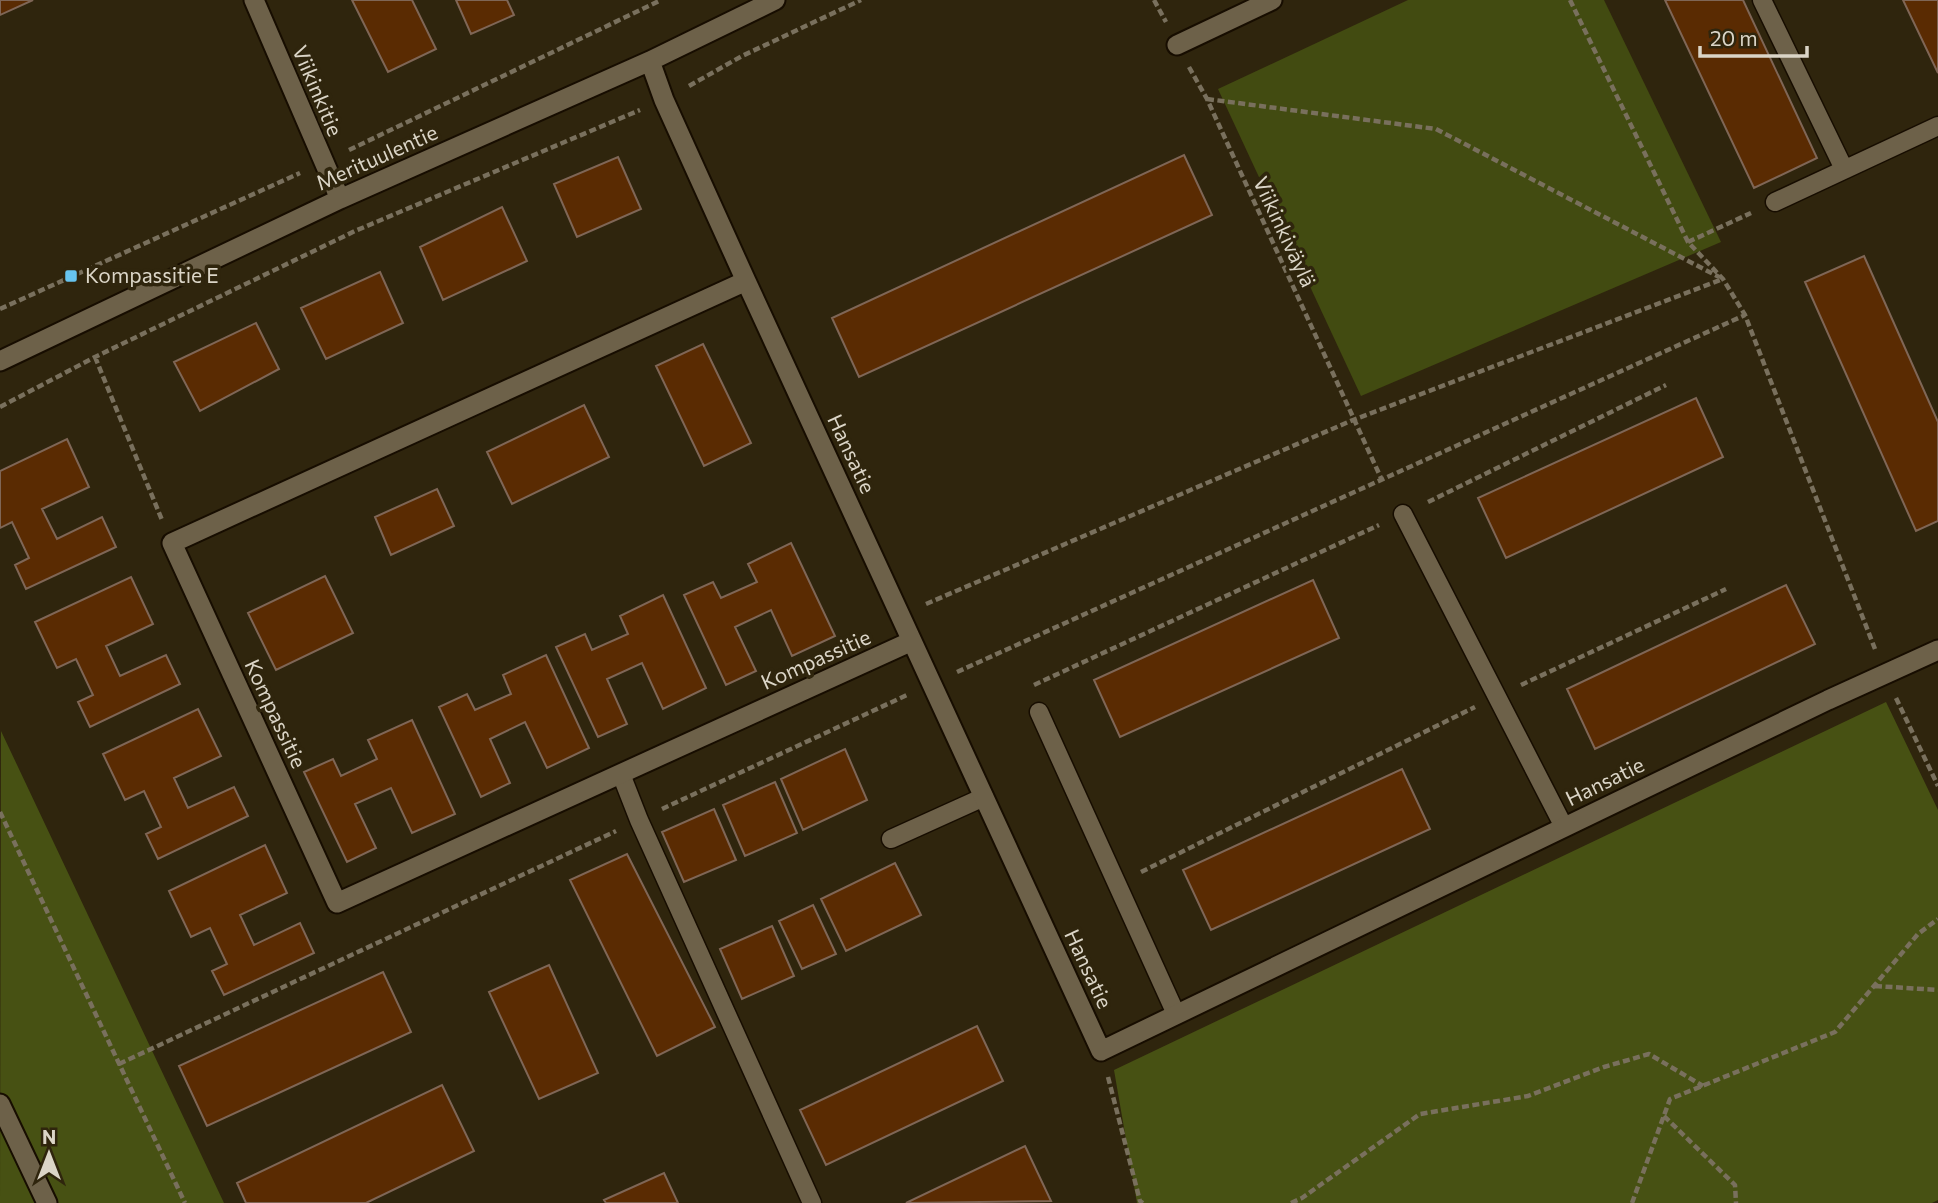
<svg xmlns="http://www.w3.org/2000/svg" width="1938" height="1203" font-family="Commissioner,sans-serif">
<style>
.green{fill:#424b11}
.forest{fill:#475113}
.building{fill:#5a2b02;stroke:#7f6656;stroke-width:2}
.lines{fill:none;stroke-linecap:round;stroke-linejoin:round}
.service-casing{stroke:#170d00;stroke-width:21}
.minor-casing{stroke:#170d00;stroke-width:23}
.tertiary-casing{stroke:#170d00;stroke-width:23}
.path{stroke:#79705d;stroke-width:4.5;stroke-dasharray:7 3.5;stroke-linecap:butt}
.service{stroke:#6d6149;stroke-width:18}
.minor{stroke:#6d6149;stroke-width:19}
.tertiary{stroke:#6d6149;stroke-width:19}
.poi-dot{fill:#67c4ef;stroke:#2f250d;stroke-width:2.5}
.labels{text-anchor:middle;stroke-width:7;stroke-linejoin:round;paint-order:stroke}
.street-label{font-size:21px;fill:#dbd5c7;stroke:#2f250d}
.poi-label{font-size:21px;fill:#dbd5c7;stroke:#2f250d;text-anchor:start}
</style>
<rect width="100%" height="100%" fill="#2f250d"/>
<path class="green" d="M1408 0H1604L1721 242 1361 396 1218 89Z"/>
<path class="forest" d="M1886 702 1938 810V1200L1932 1203H1137L1114 1070Z
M1 731 224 1203H0Z"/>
<path class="building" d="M0 0H33L0 15Z
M352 0H412L436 49 388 72Z
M456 0H507L514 15 471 34Z
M1665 0H1743L1817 158 1754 188Z
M1903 0H1938V73Z
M1184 155 1212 215 859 377 832 318Z
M618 157 641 209 577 237 554 184Z
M502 207 527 261 443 300 420 247Z
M1864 256 1938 422V521L1916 531 1805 282Z
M380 272 403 323 326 359 301 308Z
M256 323 279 369 200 411 174 362Z
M703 344 751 443 704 466 656 366Z
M1696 398 1723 457 1506 558 1478 498Z
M584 405 609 457 512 504 487 452Z
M67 439 89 487 42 509 57 539 102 517 116 547 26 589 15 565 29 558 12 522 0 528V471Z
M437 489 454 526 391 555 375 517Z
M791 543 835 636 792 656 771 610 735 627 756 671 726 685 684 595 713 582 721 598 757 582 748 564Z
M325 576 353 633 276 670 248 613Z
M131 577 153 624 106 646 120 676 166 655 180 684 90 727 78 702 93 695 76 659 57 668 35 622Z
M1313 580 1339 638 1120 737 1094 680Z
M1786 585 1815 644 1595 749 1567 689Z
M663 595 706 688 663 709 642 663 607 679 627 724 598 737 556 647 585 634 592 650 628 634 620 616Z
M546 655 589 748 547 768 525 722 490 739 510 783 481 797 439 707 467 694 475 710 511 694 503 675Z
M198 709 221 756 174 778 188 808 234 787 248 816 158 859 146 834 161 827 144 791 125 800 103 754Z
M412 720 455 814 412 833 391 788 355 804 376 848 347 862 304 772 333 759 341 776 377 759 368 740Z
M845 749 867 800 803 830 781 779Z
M1402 769 1430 829 1211 930 1183 870Z
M775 782 797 833 745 856 723 805Z
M714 809 736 860 684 882 662 832Z
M265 845 287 893 240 915 254 945 300 923 314 953 224 995 212 971 227 964 210 928 191 937 169 891Z
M627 854 715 1027 657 1056 570 880Z
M895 863 921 915 846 951 821 899Z
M813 905 836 954 802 969 779 921Z
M772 926 794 976 742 999 720 949Z
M549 965 598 1073 539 1099 489 992Z
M383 972 411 1032 207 1126 179 1066Z
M977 1026 1003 1081 826 1165 800 1110Z
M442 1085 474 1151 366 1203H246L237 1183Z
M1025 1146 1051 1201 906 1203Z
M664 1173 678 1203H606L604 1200Z"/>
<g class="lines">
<defs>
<path id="service" d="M1762 0 1844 169
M1775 202 1938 126
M1403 514 1564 827
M1039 712 1176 1014
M621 774 639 820 812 1203
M891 839 984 797"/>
<path id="minor" d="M254 0 340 199
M1177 45 1272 0
M650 61 664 100 746 281 1101 1051 1828 700 1938 650
M746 281 172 543 337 903 912 641
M0 361 340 199 650 61 775 0"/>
<path id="tertiary" d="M0 1104 47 1203"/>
</defs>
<use href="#service" class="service-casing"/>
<use href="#minor" class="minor-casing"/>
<use href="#tertiary" class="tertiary-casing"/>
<path class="path" d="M1154 0 1166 22
M1570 0 1688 242 1723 279 1745 315 1875 649
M1189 67 1207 99 1381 478
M689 86 742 56 861 0
M1207 99 1436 129 1719 277
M349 150 661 0
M1688 242 1751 213
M0 309 300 173
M95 357 162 520
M0 407 95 357 355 231 640 110
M1428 502 1666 385
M926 604 1353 420 1723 279
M957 672 1745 315
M1034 685 1379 525
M1521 685 1726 589
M1896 698 1938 786
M662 809 907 695
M0 812 185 1203
M1141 872 1475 707
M1875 986 1938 990
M119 1064 616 831
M1108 1077 1140 1201 1143 1203
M1664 1116 1735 1185 1736 1203
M1291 1203 1302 1198 1420 1114 1528 1096 1604 1067 1649 1054 1703 1086
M1632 1203 1670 1099 1835 1032 1918 934 1938 919"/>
<use href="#service" class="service"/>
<use href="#minor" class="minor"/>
<use href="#tertiary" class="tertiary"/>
</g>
<rect class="poi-dot" x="64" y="269" width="14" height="14" rx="3.5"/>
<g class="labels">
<g class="street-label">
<text transform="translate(317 91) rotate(67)" y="7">Viikinkitie</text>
<text transform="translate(377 158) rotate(-24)" y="7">Merituulentie</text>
<text transform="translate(1284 232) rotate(65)" y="7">Viikinkiväylä</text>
<text transform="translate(851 454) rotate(65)" y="7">Hansatie</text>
<text transform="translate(816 660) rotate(-24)" y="7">Kompassitie</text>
<text transform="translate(275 714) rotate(65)" y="7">Kompassitie</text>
<text transform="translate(1605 782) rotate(-26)" y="7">Hansatie</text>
<text transform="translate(1088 969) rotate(65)" y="7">Hansatie</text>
</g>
<g class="poi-label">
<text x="85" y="283">Kompassitie E</text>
</g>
</g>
<g transform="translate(49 1154)" stroke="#2f250d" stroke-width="5" paint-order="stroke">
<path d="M0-5L12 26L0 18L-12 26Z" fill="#dbd5c7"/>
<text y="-10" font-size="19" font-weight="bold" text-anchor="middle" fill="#dbd5c7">N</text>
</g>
<path d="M1700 46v10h107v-10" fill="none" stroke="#dbd5c7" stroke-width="3.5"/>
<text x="1710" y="46" font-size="21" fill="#dbd5c7" stroke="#2f250d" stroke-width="5" paint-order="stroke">20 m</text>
</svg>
